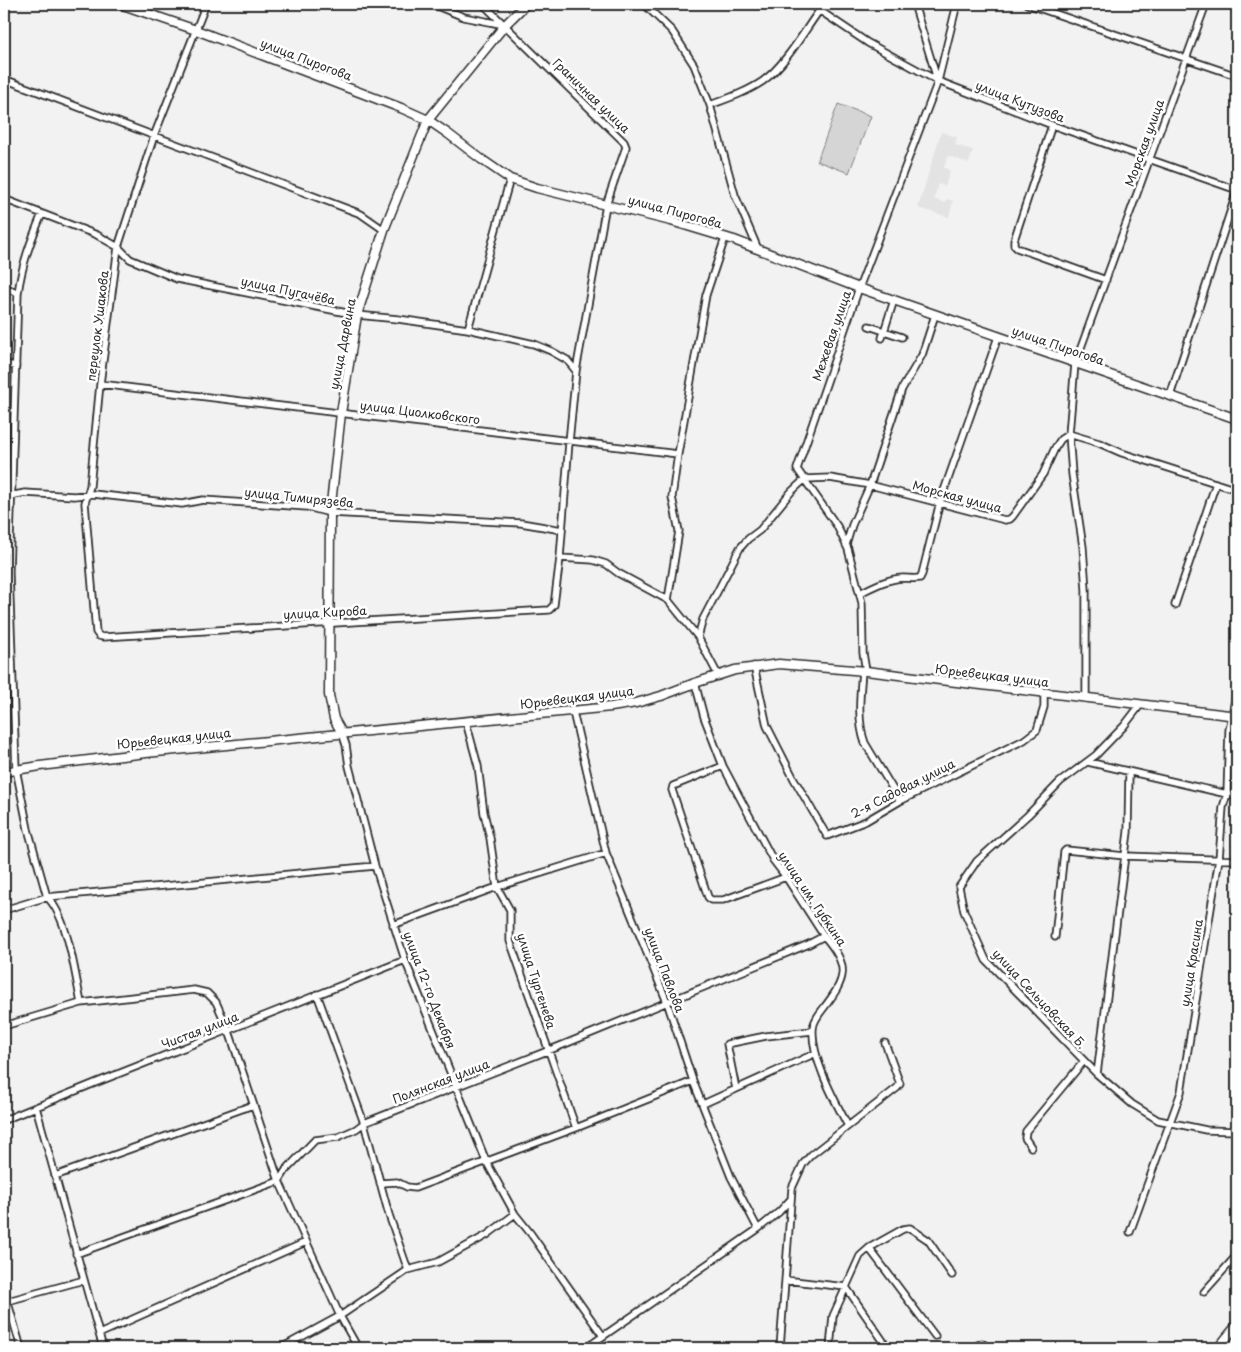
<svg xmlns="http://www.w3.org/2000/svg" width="1241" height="1352" font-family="'Playpen Sans',sans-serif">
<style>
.built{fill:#e3e3e3}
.pitch{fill:#d5d5d5;stroke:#808080}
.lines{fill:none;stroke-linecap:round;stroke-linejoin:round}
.street-casing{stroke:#2b2b2b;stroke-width:9}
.secondary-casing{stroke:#2b2b2b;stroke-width:11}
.street{stroke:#fff;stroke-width:5.5}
.secondary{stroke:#fff;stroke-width:8}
.labels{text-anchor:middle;stroke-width:5;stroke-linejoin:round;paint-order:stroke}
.street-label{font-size:12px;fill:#2b2b2b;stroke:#fff}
</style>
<rect width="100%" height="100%" fill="#f2f2f2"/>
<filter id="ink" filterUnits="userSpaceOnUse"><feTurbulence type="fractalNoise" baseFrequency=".02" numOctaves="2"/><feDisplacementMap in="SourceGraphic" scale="10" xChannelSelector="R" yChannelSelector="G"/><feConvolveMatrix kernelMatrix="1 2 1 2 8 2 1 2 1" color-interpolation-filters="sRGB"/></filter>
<g filter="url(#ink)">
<path class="built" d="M941 132 957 137 955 145 973 150 969 163 948 156 944 167 950 171 945 186 938 184 934 199 945 203 946 199 953 201 949 217 918 208Z"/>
<path class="pitch" d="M838 104 871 116 849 173 817 161Z"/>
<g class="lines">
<defs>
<path id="street" d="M206 4 154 136 118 247 100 384 90 486 85 503 96 632 99 636 103 637 549 610 554 605 560 558 569 442 576 371 606 205 626 147 624 142 483 4
M432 4 464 17 505 25
M644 4 672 31 694 65 710 105 735 195 758 249
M810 4 868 43 938 81 1052 125 1237 190
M914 4 937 79
M1027 4 1237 76
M4 79 361 214 384 230
M710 105C729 98 747 92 763 81 785 65 803 33 819 11
M1052 125 1014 240V245L1017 248 1106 280
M4 199 97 235 118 247 130 259 177 279 357 315 398 319 468 329 534 344 551 351 567 360 576 371
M42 214C31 240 22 264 18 293L9 572 16 769 28 829 47 897C68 917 75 974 81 1003
M4 287 18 293
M869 326 902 337
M468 329 510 179
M882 338 894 300
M4 364 16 366
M100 384 678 454
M1170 396 1237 191
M1069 434 1099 443 1122 453 1237 490
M4 497 25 493 74 496 93 494 182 504 203 500 307 507 330 513 521 523 562 530
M846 545 852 525 870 485 902 389 922 355 935 315
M560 558 593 560 606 564 618 573 668 600 698 637 718 675
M860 593C874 586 887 579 903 578 909 578 914 579 920 578L922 574 940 502 998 337
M668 600 679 531 672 497 678 454 706 295 725 238
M1175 605 1216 483
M698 637 703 619 740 548 748 539 760 530 791 492 805 479 830 478 870 485 1005 520 1010 519 1013 516 1043 474 1055 448 1061 439 1069 434
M754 666 767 726 794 779 827 836 866 821 900 801 1024 740 1037 730 1044 707V693
M862 671C860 694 857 721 865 743L900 801
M866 671 863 653 862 603 848 549 837 526 797 469 859 288 938 81 957 4
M4 674 12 672
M695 683 704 717 723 766 773 860 786 877 824 936C851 967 846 979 823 1009 819 1014 813 1022 813 1029 811 1058 835 1101 848 1126
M1086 698V590L1083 547 1072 474 1069 434 1075 364 1206 4
M1141 704 1124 726 1096 755 1060 782 1028 815 977 861 959 887 964 911 986 960 1097 1074 1132 1104 1158 1120 1206 1130 1237 1131
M573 712 606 853 667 1002 693 1081 731 1177 758 1229
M466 722 478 766 484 813 490 838 497 887 510 910V941L576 1128
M342 733 346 745 349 766 375 866 405 960 486 1161 515 1214 531 1234 603 1336
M1088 762 1227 794 1237 796
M723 766 673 786 672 790 708 897 711 900H723L786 877
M4 910 47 897 375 866
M393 925 497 887 606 853
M1055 937 1064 852 1066 850 1125 856 1237 860
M317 994 364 1123 389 1215 408 1270
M4 1026 81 1003 194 990 207 993 216 1002 229 1031 279 1181 340 1316 358 1348
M1097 1074 1128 832 1129 772
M736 1089 727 1044 766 1036 812 1031
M703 1104 816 1053
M36 1107 103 1348
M4 1120 95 1083 405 960
M1031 1147 1025 1138 1026 1131 1084 1061
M55 1176 253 1105
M380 1183 397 1182 407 1187 415 1188 576 1128 693 1081
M1130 1232 1181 1092 1219 859 1223 807 1227 794 1229 730 1237 690
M869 1248 935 1336
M76 1254 279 1181 286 1170 315 1140 338 1137 356 1129 364 1123 560 1046 809 944 824 936
M785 1280 846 1287 888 1348
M4 1289 21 1348
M1204 1292 1237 1255
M4 1302 84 1280
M99 1334 306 1242
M281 1348 340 1316 408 1270 438 1262 487 1235 515 1214
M586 1348 758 1229 779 1212 790 1200
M780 1348 792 1188 803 1164 811 1155 897 1088 900 1084 885 1043
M830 1348 833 1316 860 1256 869 1248 903 1229 910 1228 928 1240 952 1275
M972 1348 982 1343 988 1348"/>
<path id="secondary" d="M120 4 196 30 401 108 428 120 447 133 481 159 510 179 537 188 671 221 734 240 859 288 1237 419
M342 733 334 719 329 695 330 513 341 413 357 315 384 230 428 120 505 25 526 4
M4 772 40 766 146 753 611 707 636 703 661 696 695 683 735 670 779 664 866 671 1237 716
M1218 1348 1237 1325"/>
</defs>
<use href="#street" class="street-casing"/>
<use href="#secondary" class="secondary-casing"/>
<use href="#street" class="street"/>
<use href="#secondary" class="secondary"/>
</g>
</g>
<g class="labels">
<g class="street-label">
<text transform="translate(306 60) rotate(21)" y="4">улица Пирогова</text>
<text transform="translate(591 96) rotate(44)" y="4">Граничная улица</text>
<text transform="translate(1020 102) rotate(21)" y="4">улица Кутузова</text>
<text transform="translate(1145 143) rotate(-70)" y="4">Морская улица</text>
<text transform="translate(675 212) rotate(15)" y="4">улица Пирогова</text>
<text transform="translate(288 291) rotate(12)" y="4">улица Пугачёва</text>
<text transform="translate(98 326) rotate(-83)" y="4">переулок Ушакова</text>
<text transform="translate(832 336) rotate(-71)" y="4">Межевая улица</text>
<text transform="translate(343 344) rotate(-79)" y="4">улица Дарвина</text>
<text transform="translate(1058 346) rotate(19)" y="4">улица Пирогова</text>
<text transform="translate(420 413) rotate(7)" y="4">улица Циолковского</text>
<text transform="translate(957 497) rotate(15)" y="4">Морская улица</text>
<text transform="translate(299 498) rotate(6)" y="4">улица Тимирязева</text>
<text transform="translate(325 613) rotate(-3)" y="4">улица Кирова</text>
<text transform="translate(992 676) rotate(7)" y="4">Юрьевецкая улица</text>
<text transform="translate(577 698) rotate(-7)" y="4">Юрьевецкая улица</text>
<text transform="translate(174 739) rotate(-6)" y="4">Юрьевецкая улица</text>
<text transform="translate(903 789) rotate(-27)" y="4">2-я Садовая улица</text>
<text transform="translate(812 899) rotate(56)" y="4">улица им. Губкина</text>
<text transform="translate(1192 963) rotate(-81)" y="4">улица Красина</text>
<text transform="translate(664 970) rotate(69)" y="4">улица Павлова</text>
<text transform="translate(536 981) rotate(72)" y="4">улица Тургенева</text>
<text transform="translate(429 990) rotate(69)" y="4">улица 12-го Декабря</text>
<text transform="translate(1039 999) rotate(47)" y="4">улица Сельцовская Б.</text>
<text transform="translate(200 1031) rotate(-21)" y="4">Чистая улица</text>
<text transform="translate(441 1082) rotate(-21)" y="4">Полянская улица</text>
</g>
</g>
<rect width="1241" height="1352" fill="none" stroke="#fff" stroke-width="20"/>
<rect x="10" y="10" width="1221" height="1332" fill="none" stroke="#2b2b2b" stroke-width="2" filter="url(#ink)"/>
</svg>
